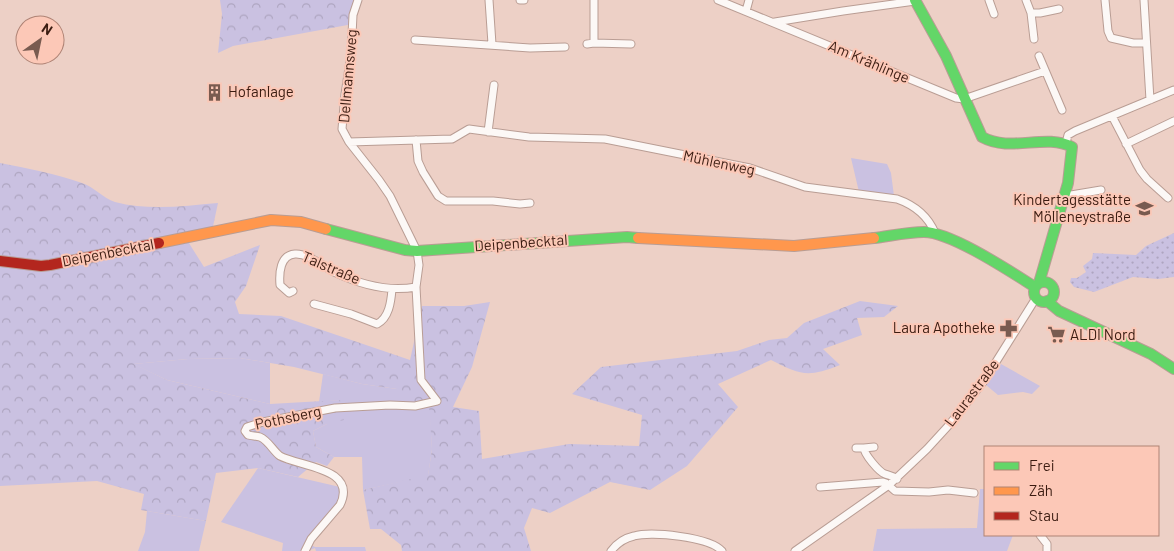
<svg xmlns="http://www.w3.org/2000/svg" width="1174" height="551" font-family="Barlow,sans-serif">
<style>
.grass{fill:#cac1e1}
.forest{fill:url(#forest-crowns)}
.park{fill:url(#park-dots)}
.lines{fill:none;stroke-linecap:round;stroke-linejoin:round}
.street-casing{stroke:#b99d94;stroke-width:9}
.fast-casing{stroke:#b99d94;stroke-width:12}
.slow-casing{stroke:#b99d94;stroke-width:12}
.jam-casing{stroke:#b99d94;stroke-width:12}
.street{stroke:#fcf8f6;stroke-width:7}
.fast{stroke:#63d668;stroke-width:10}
.slow{stroke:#ff974d;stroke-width:10}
.jam{stroke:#b3261e;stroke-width:10}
.labels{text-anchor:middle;stroke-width:4;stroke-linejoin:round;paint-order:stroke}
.street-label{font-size:15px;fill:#3b1c11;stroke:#fcc8b7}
.poi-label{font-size:15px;fill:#3b1c11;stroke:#fcc8b7;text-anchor:start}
</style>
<defs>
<pattern id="forest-crowns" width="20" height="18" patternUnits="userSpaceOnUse" patternTransform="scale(1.25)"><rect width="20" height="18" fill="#cac1e1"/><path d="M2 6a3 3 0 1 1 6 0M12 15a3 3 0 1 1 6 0" fill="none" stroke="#aea5c0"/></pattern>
<pattern id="park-dots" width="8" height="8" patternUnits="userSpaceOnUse" patternTransform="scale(1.25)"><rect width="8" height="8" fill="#cac1e1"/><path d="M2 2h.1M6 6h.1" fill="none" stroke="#aea5c0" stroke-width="1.8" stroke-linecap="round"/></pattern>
</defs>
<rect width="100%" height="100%" fill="#edd0c6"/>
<path class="grass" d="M851 158 887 164 891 173 894 196 859 192Z
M240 358 270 363V404L167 380 133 364 188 359Z
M1001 364 1040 386 1032 394 1023 392 998 395 986 385Z
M323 374 362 384 397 389 428 403 430 405 432 449 428 476 363 490 362 457H334L316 447 313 431 327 424 339 400 319 402Z
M258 468 340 487V501L309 544 315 547H365L366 551H316L315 548 308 551H282L283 543 221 522Z
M980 489H985V535H1013L1007 551H873L877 529 977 528Z
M147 511 206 521 199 551H138L145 532Z"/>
<path class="forest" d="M220 0H357L353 24 233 46 218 53 222 14Z
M0 163C27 168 56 174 82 183 94 187 103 198 115 202 149 211 184 206 218 203L212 231 46 263 0 260Z
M187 240 204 267 260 245 246 286 235 302 239 314 281 316 410 360 422 306H464L490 302 472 367 453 407 479 411 482 459 569 444 639 446 642 415 572 394 601 367 737 351 769 340 787 338 804 323 860 301 898 306 884 317 857 318 862 335 823 349 840 365C807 378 801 375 771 360L718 384 738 407 687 466 650 490 610 482 550 513 532 508 524 528 531 551H402L401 545 381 529H370L363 490 428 475 432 449 429 405 428 403 401 400 397 389 362 384 294 367 240 358 188 359 134 364 167 380 270 404 340 400 344 420 327 424 313 431 316 447 334 457 327 466 316 462 298 477 258 468 216 473 206 521 141 510 144 494 97 481 0 486V263L30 267Z"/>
<path class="park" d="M1174 233V277L1158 279 1133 277 1094 292 1074 287 1070 282 1071 278H1077L1086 272 1083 266 1092 259 1093 253 1136 255 1146 246Z"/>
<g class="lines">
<defs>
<path id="street" d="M489 0 492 44
M520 0H524
M594 0V43
M718 0 956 98 964 99 1045 71
M989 0 994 14
M1026 0 1031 13H1040L1059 9
M1105 0 1108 31 1111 38 1133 43H1146
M1144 0 1150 100
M746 11 749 0
M1031 13 1034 39
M775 22 843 11 915 1
M415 40 530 48 565 47
M587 44 594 43 631 44
M1039 56 1062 110
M1112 116 1140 170 1147 179 1168 198
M488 132 494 85
M416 140 418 161 423 172 438 196 446 201H493L520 204 530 203
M349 142 452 139 469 129 529 137 605 139 750 168 805 187 897 199C914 205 928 216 935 233
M1066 143 1068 135 1075 131 1174 90
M1126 144 1174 121
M1065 196 1101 190
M293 291 289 293 280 285C279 273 280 255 295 254 308 253 322 266 334 272 359 284 389 292 416 287
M314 304 351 314 377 324C389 318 391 302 392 289
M856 448H864C864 454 879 472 885 474 890 476 892 475 897 479
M864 448 874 447
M820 487 883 482 886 483 895 491 929 492 948 490 974 493
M1040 535 1047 544V551
M305 551 311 539 340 505C358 468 301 467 280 456 273 451 269 441 260 437 256 436 252 436 248 435L245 431 247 427 263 422 335 408 390 405 415 406 437 401 421 380 416 287 419 265 417 251 390 196 379 180 349 142 342 129 345 94 351 55 353 15 358 0
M611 551C617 543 625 538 634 536 651 531 710 537 722 551
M795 551 889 485 927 449 949 425 984 381 1036 298"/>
<path id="fast" d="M915 0 946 56 982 137C1011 153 1045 133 1072 147L1068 183 1039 283
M326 229 405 250 417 251 627 237 638 238
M874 238C890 236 908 232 924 232 951 232 1011 272 1035 287
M1034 292a10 10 0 1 1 20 0a10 10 0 1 1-20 0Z
M1047 301 1059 311 1151 354 1174 369"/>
<path id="slow" d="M638 238 794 246 874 238
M159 243 271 220 301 222 326 229"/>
<path id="jam" d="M0 261 41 266 50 265 159 243"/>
</defs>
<use href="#street" class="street-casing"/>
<use href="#fast" class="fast-casing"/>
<use href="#slow" class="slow-casing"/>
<use href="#jam" class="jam-casing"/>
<use href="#street" class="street"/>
<use href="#fast" class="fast"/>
<use href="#slow" class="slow"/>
<use href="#jam" class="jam"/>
</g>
<defs>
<symbol id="building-bare" viewBox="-9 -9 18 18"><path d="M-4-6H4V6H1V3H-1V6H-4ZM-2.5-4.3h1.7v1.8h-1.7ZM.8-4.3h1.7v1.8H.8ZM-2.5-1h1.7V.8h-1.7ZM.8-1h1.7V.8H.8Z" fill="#795b50" stroke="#fcc8b7" stroke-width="2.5" paint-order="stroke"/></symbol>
<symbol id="school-bare" viewBox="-9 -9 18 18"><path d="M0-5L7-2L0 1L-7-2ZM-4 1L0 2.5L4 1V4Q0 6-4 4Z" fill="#795b50" stroke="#fcc8b7" stroke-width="2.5" paint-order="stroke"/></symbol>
<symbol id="pharmacy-bare" viewBox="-9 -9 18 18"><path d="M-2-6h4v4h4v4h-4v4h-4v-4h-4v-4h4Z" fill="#795b50" stroke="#fcc8b7" stroke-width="2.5" paint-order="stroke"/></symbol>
<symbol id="supermarket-bare" viewBox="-9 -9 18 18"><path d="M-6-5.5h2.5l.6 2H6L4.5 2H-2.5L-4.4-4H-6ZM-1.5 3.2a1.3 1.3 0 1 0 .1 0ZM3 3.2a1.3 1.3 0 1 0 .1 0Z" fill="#795b50" stroke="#fcc8b7" stroke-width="2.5" paint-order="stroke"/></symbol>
</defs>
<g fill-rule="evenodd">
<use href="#building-bare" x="202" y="80" width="25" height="25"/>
<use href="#school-bare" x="1132" y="196" width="25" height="25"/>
<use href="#pharmacy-bare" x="996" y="316" width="25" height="25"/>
<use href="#supermarket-bare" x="1044" y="322" width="25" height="25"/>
</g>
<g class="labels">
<g class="street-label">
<text transform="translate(869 62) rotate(23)" y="5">Am Krählinge</text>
<text transform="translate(348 76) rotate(-85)" y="5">Dellmannsweg</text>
<text transform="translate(719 163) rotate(12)" y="5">Mühlenweg</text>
<text transform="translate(521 243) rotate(-4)" y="5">Deipenbecktal</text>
<text transform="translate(108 253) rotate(-11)" y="5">Deipenbecktal</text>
<text transform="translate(331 268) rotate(23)" y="5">Talstraße</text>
<text transform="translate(972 393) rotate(-53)" y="5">Laurastraße</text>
<text transform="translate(288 418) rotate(-12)" y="5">Pothsberg</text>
</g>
<g class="poi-label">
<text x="228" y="97">Hofanlage</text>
<text x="1131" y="205" text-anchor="end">Kindertagesstätte<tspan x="1131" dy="17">Mölleneystraße</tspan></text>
<text x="995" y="333" text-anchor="end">Laura Apotheke</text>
<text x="1070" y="340">ALDI Nord</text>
</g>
</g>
<rect x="984" y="446" width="175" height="90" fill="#fcc8b7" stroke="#af8375"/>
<rect x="994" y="462" width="25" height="8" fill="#63d668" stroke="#af8375"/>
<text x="1029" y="471" font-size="15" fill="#3b1c11">Frei</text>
<rect x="994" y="487" width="25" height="8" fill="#ff974d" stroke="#af8375"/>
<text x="1029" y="496" font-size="15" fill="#3b1c11">Zäh</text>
<rect x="994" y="512" width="25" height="8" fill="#b3261e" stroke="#af8375"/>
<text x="1029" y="521" font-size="15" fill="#3b1c11">Stau</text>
<g transform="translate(40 40) rotate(33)"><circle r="24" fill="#fcc8b7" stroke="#af8375"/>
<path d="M0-4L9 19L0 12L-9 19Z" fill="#795b50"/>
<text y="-8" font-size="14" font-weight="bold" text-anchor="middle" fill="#3b1c11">N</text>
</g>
</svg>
